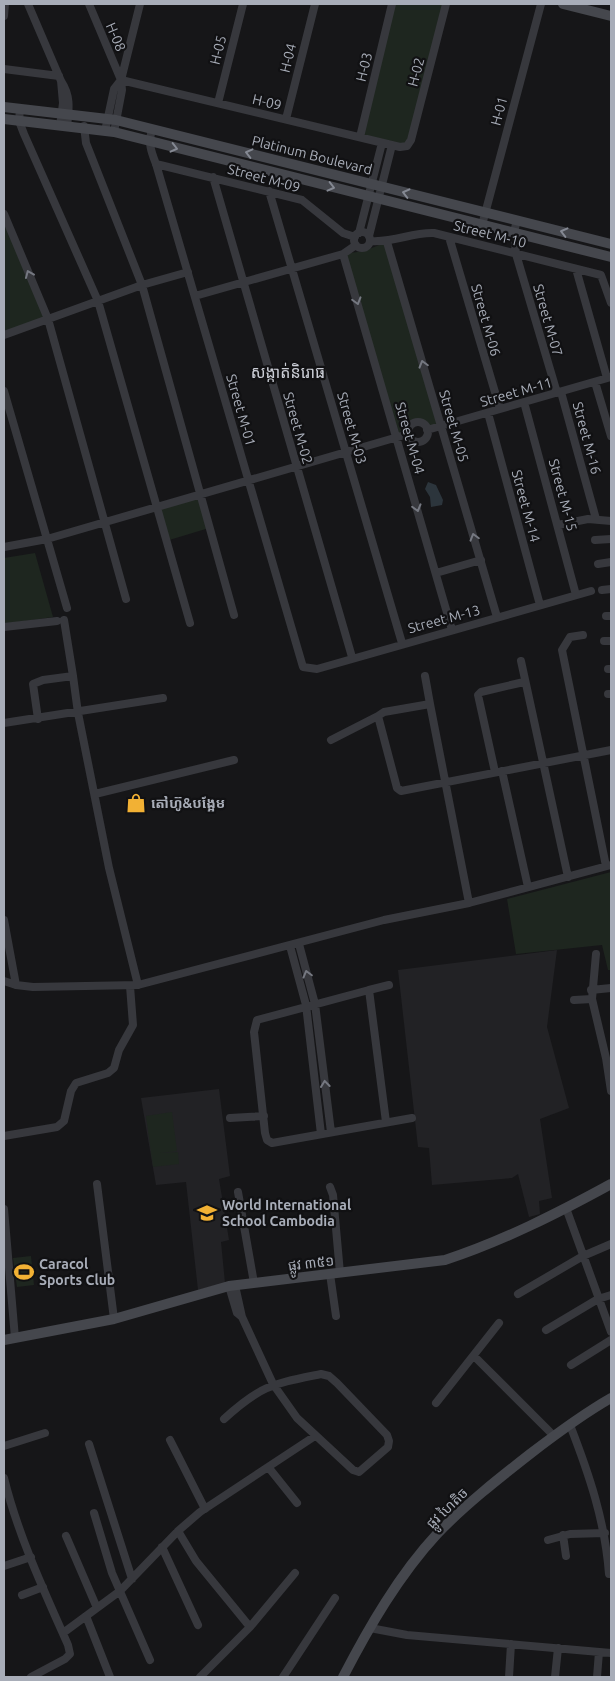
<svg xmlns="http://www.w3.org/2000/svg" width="615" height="1681" font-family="Ubuntu,'Noto Sans Khmer',sans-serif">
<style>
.built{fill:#222225}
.green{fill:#1e261f}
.water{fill:#2c353c}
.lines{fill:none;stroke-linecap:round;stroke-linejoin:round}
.street{stroke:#37383d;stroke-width:8}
.secondary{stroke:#45474d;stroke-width:10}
.oneway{stroke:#858993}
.oneway2{stroke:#757881}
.labels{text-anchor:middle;stroke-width:4.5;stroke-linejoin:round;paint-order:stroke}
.street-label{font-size:14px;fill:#a8adb8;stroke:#111113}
.poi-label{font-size:14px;font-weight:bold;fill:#a8adb8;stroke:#111113;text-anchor:start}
.quarter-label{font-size:16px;fill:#c9ccd4;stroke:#111113}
</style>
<rect width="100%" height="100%" fill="#161618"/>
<path class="built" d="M557 950 547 1027 569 1108 540 1119 552 1198 539 1201 540 1214 529 1217 518 1174 512 1178 432 1185 429 1148 418 1147 398 970Z
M219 1089 230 1176 219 1179 229 1240 221 1242 225 1283 198 1290 186 1182 156 1185 141 1098Z"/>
<path class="green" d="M393 4H446L407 146 361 136Z
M4 214 48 319 4 335Z
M387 242 441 426 426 427 416 422 396 438 343 254 364 251Z
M200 494 209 528 166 541 157 508Z
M35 553 53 617 4 624V558Z
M611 872V970H608L602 945 516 954 507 899Z
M172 1112 177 1151 160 1153 178 1152 179 1164 153 1167 146 1116Z
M31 1256 34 1285 17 1287 13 1258Z"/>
<path class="water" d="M428 482 436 485 443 500 442 505 431 507 430 497 425 489Z"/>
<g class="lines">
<path class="street" d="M28 4 61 81C71 96 69 109 67 127
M89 4 121 80 122 90 114 132
M4 16 5 4
M4 69 59 76
M121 80 400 147 407 146 411 140 446 4
M218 103 243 4
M20 109 19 121 24 134 98 301 190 623
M286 119 315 4
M60 126 63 103 61 81
M84 126 86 143 142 285 234 615
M152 129C148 144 151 151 156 164L303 667 317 669 591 591
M105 131 114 89 121 80 140 4
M360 137 392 4
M156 164 302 200 343 233 355 237
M213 177 352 657
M269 191 402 643
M4 214 48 319 126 599
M517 220 514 232 516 254 557 393
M482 225 541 4
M354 240a8 8 0 1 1 16 0a8 8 0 1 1-16 0Z
M359 233 382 143
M369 236 392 145
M449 237 500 409
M370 241C395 243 411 232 434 233L601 275 611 303
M387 242 497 617
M343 254 452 630
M576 269 607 378
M195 296 343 254 356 245
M4 335 142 285 188 272
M595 382 611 436
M4 391 67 608
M561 392 596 519
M524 402 576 595
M488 413 540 605
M408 432a10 10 0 1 1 20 0a10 10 0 1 1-20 0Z
M427 430 611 377
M558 525 588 519 611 521
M595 540 611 539
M4 547 47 539 408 434
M598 564 611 562
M436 573 481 560
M602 590 611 589
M606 616H611
M64 620 73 676
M4 627 57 621
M583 635 570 637 562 650 606 866
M604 641H611
M521 661 568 877
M608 669H611
M425 676 430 704
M608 694H611
M378 716 384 712 430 704 469 903
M38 719 33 684 43 680 73 676 78 713 109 868 138 985
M4 723 163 698
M331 740 378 716 397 788 401 791 611 750
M502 771 528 887
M495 772 478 695 481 692 524 682
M95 794 234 760
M4 920 16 985
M299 944 315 1004 331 1132
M290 946 306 1005 321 1134
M596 954 592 999 606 1058 611 1091
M4 981 16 985 33 987 138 985 384 920 469 903 611 865
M369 990 389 985
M591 990 611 988
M574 1000 592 999
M230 1118 264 1116
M386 1122 369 990 257 1020 254 1032 265 1133 267 1140 272 1143 412 1118
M4 1136 57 1127 64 1121 71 1091 76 1083 108 1073 114 1068 119 1050 133 1025 130 986
M97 1184 114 1319
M330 1187 333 1195 340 1273
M238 1192 254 1283
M566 1208 611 1332
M4 1209 15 1338
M330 1274 336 1316
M236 1290 242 1317
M518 1294 583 1256 611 1244
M546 1330 598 1299 611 1295
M474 1356 554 1436
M571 1365 611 1340
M436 1403 499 1323
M224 1419C261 1385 273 1384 321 1374L329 1376 337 1383 387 1435 389 1441 388 1447 359 1472 353 1470 297 1418 273 1384 242 1317 237 1313 229 1286
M570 1425C589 1474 605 1521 609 1574
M170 1440 205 1509
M89 1444 132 1579
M4 1446 45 1433
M269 1468 297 1503
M4 1478C18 1535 44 1591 68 1645L70 1654 65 1659 31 1677
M94 1513 112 1573 150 1660
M178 1531 196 1561 250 1627
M563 1535 566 1556
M66 1536 97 1608
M548 1540 570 1534 605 1533
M162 1547 198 1625
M4 1566 31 1557
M22 1595 43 1587
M86 1616 110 1677
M370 1628 407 1635 611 1653
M63 1633 120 1591 178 1531 200 1512 315 1436
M200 1677 250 1627 295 1573
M283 1677 335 1598
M509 1677 511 1644
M555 1677 558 1648
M597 1677 599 1652"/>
<path class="secondary" d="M563 4 611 16
M4 107 116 120 611 244
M4 119 114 132 611 257
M4 1340 114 1319 229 1286 445 1260C503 1241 558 1213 611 1184
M343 1677C369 1627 399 1575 437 1534 465 1505 498 1479 530 1454 556 1434 583 1414 611 1398"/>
</g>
<defs><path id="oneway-chevron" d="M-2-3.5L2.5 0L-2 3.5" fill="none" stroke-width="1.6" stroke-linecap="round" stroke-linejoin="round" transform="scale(1.25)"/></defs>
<g class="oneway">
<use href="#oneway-chevron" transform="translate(174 148) rotate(14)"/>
<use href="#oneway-chevron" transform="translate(249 153) rotate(-166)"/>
<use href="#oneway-chevron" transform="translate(331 187) rotate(14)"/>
<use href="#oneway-chevron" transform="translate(406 193) rotate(-166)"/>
<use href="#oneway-chevron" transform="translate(564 232) rotate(-166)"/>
</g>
<g class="oneway2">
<use href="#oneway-chevron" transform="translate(29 274) rotate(-113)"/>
<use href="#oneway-chevron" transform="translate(357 301) rotate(74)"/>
<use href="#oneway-chevron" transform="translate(423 364) rotate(-106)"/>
<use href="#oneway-chevron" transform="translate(417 508) rotate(74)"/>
<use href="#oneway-chevron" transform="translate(474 537) rotate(-106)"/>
<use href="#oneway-chevron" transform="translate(307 974) rotate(-105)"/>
<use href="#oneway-chevron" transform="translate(325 1084) rotate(-97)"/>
</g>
<defs>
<symbol id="shop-bare" viewBox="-9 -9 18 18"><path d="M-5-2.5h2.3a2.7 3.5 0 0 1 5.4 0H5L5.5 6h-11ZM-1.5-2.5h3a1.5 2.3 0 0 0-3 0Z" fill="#f2b134" stroke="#111113" stroke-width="2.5" paint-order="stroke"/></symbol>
<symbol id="school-bare" viewBox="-9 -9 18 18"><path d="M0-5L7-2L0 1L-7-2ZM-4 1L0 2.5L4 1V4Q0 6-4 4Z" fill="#f2b134" stroke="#111113" stroke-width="2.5" paint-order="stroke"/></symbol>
<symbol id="stadium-bare" viewBox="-9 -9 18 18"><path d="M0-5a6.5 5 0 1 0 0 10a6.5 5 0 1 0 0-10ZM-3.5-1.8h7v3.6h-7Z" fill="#f2b134" stroke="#111113" stroke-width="2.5" paint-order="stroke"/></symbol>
</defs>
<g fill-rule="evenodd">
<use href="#shop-bare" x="122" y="789" width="28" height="28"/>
<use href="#school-bare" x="193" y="1199" width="28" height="28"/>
<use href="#stadium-bare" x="10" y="1258" width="28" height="28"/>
</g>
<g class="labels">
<g class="street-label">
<text transform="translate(116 37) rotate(67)" y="5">H-08</text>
<text transform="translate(218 50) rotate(-76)" y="5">H-05</text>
<text transform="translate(288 58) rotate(-76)" y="5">H-04</text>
<text transform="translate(364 67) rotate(-76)" y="5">H-03</text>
<text transform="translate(416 72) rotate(-75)" y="5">H-02</text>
<text transform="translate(267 102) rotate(13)" y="5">H-09</text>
<text transform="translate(499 111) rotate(-75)" y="5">H-01</text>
<text transform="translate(312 155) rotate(14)" y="5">Platinum Boulevard</text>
<text transform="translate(264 178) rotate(15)" y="5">Street M-09</text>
<text transform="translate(490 234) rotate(14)" y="5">Street M-10</text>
<text transform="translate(486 320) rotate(74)" y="5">Street M-06</text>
<text transform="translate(548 320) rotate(74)" y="5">Street M-07</text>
<text transform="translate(516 392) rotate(-16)" y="5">Street M-11</text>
<text transform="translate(241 410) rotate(74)" y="5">Street M-01</text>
<text transform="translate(454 426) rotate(74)" y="5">Street M-05</text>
<text transform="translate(298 428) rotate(74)" y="5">Street M-02</text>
<text transform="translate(352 428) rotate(74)" y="5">Street M-03</text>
<text transform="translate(410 438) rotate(74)" y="5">Street M-04</text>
<text transform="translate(587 438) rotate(75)" y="5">Street M-16</text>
<text transform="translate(563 495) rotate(75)" y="5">Street M-15</text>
<text transform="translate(526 506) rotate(75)" y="5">Street M-14</text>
<text transform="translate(444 619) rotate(-15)" y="5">Street M-13</text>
<text transform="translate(311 1263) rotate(-7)" y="5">ផ្លូវ ៣៥១</text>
<text transform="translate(447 1508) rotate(-44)" y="5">ផ្លូវ ហៃតិច</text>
</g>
<g class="poi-label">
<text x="151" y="808">តៅហ៊ូ&amp;បង្អែម</text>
<text x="222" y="1210">World International<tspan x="222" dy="16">School Cambodia</tspan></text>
<text x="39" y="1269">Caracol<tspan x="39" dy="16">Sports Club</tspan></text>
</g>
<g class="quarter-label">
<text x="288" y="378">សង្កាត់និរោធ</text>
</g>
</g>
<rect width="615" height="1681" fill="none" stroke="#a8adb8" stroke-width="10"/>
</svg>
